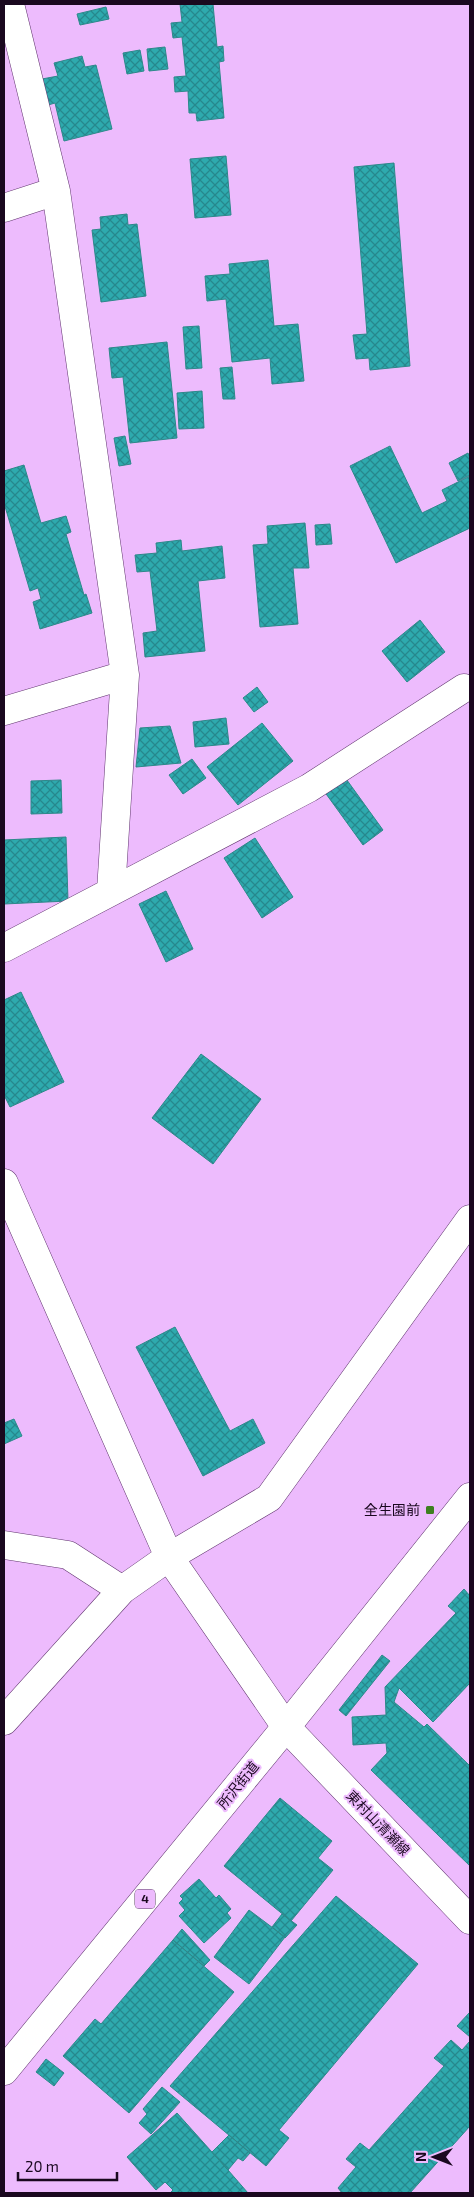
<svg xmlns="http://www.w3.org/2000/svg" width="474" height="2197" font-family="'Exo 2','Noto Sans JP',sans-serif">
<style>
.building{fill:url(#building-cross-hatch);stroke:#2d888a}
.lines{fill:none;stroke-linecap:round;stroke-linejoin:round}
.minor-casing{stroke:#61366f;stroke-width:29}
.major-casing{stroke:#61366f;stroke-width:29}
.minor{stroke:#fff;stroke-width:28}
.major{stroke:#fff;stroke-width:28}
.poi-dot{fill:#3d7f1f;stroke:#edbbfd;stroke-width:2}
.labels{text-anchor:middle;stroke-width:4;stroke-linejoin:round;paint-order:stroke}
.shield{fill:#edbbfd;stroke:#593e62;stroke-width:1}
.shield-label{font-size:12px;font-weight:bold;fill:#1a081f}
.poi-label{font-size:14px;fill:#1a081f;stroke:#edbbfd;text-anchor:end}
.street-label{font-size:14px;fill:#1a081f;stroke:#edbbfd}
</style>
<defs>
<pattern id="building-cross-hatch" width="8" height="8" patternUnits="userSpaceOnUse" patternTransform="scale(1.25)"><rect width="8" height="8" fill="#2eaaae"/><path d="M0 0l8 8M0 8l8-8" fill="none" stroke="#26888d"/></pattern>
</defs>
<rect width="100%" height="100%" fill="#edbbfd"/>
<path class="building" d="M180 4H213L217 47 223 46 224 61 219 62 224 118 197 121 196 113H189L188 91 175 92 174 77 186 76 182 37 173 38 171 23 182 22Z
M106 7 109 19 80 25 77 14Z
M165 47 168 69 149 71 147 49Z
M140 50 144 71 127 74 123 53Z
M82 56 85 67 96 65 112 129 64 141 55 103 48 105 42 79 58 76 54 63Z
M226 156 231 215 195 218 190 159Z
M394 163 410 366 370 370 369 358 356 359 353 335 367 334 354 167Z
M127 214 128 225 137 224 146 296 101 302 92 230 101 229 100 217Z
M268 260 274 326 298 324 304 381 272 384 270 358 232 362 226 299 207 301 205 276 230 274 229 264Z
M199 326 202 368 186 369 183 327Z
M167 342 177 438 130 443 123 377 112 378 109 348Z
M232 367 235 399H223L220 368Z
M202 391 204 428 179 429 177 393Z
M125 436 131 464 119 466 114 438Z
M390 446 422 513 447 501 442 490 470 476V528L396 563 350 466Z
M468 453 470 458V475L458 481 449 463Z
M24 465 41 523 66 516 71 532 66 534 84 595 86 594 92 613 40 629 33 602 41 599 38 588 30 591 4 503V471Z
M305 523 309 568H293L298 624 260 627 253 545 268 544 267 526Z
M330 524 332 544 316 545 315 525Z
M181 540 182 551 222 546 225 578 198 581 205 651 145 657 143 633 157 631 150 571 137 572 135 555 157 553 156 543Z
M420 620 445 652 407 682 382 651Z
M257 687 268 702 254 712 243 698Z
M226 718 229 744 195 747 193 722Z
M262 723 293 761 238 805 207 767Z
M170 726 181 763 136 767 140 728Z
M192 759 206 778 183 794 169 775Z
M344 776 383 830 363 845 324 791Z
M61 780 62 813 31 814V781Z
M66 837 68 901 4 904V840Z
M255 838 293 897 262 918 224 858Z
M166 891 193 949 166 962 139 904Z
M21 992 64 1082 10 1107 4 1095V1000Z
M201 1054 261 1099 213 1164 152 1118Z
M175 1327 230 1431 253 1419 265 1443 203 1476 136 1347Z
M14 1419 22 1436 4 1444V1423Z
M464 1589 470 1596V1683L433 1722 399 1688 394 1702 424 1727 427 1724 470 1766V1866L371 1770 387 1753 386 1743 353 1745 352 1717 386 1715 385 1687 456 1613 448 1606Z
M382 1655 390 1661 346 1716 339 1710Z
M280 1798 332 1841 318 1858 333 1870 291 1921 224 1866Z
M199 1879 216 1898 219 1895 231 1909 227 1913 231 1918 204 1943 179 1916 185 1910 179 1903 183 1899 180 1896Z
M336 1896 418 1964 279 2130 289 2138 266 2166 170 2086Z
M249 1910 285 1937 249 1984 214 1957Z
M282 1914 297 1925 285 1938 272 1927Z
M182 1929 210 1960 204 1966 173 1940Z
M173 1940 234 1992 129 2113 63 2056 95 2019 101 2024Z
M470 2012V2037L457 2026Z
M451 2040 462 2050 470 2041V2126L410 2193H342L338 2188 356 2167 346 2159 360 2143 369 2150 444 2066 434 2058Z
M46 2059 64 2073 54 2086 36 2072Z
M162 2087 180 2102 151 2134 139 2123 147 2114 143 2109Z
M177 2113 228 2170 248 2193H170L173 2190 165 2182 156 2190 127 2157Z
M229 2135 250 2153 243 2161 238 2158 228 2170 212 2152Z"/>
<g class="lines">
<defs>
<path id="minor" d="M10 4 56 191 125 675 111 891
M4 208 56 191
M4 711 125 675
M4 948 309 788 464 688
M4 1183 169 1557 286 1727
M4 1545 68 1555 122 1590
M4 1721 122 1590 169 1557 269 1498 470 1219"/>
<path id="major" d="M286 1727 470 1920
M4 2071 286 1727 470 1497"/>
</defs>
<use href="#minor" class="minor-casing"/>
<use href="#major" class="major-casing"/>
<use href="#minor" class="minor"/>
<use href="#major" class="major"/>
</g>
<rect class="poi-dot" x="425" y="1505" width="10" height="10" rx="2.5"/>
<g class="labels">
<rect class="shield" x="135" y="1889.5" width="20" height="19" rx="4"/>
<g class="shield-label">
<text x="145" y="1903">4</text>
</g>
<g class="poi-label">
<text x="420" y="1515">全生園前</text>
</g>
<g class="street-label">
<text transform="translate(238 1785) rotate(-51)" y="5">所沢街道</text>
<text transform="translate(378 1823) rotate(46)" y="5">東村山清瀬線</text>
</g>
</g>
<rect width="474" height="2197" fill="none" stroke="#1a081f" stroke-width="10"/>
<g transform="translate(434 2157) rotate(270)" stroke="#edbbfd" stroke-width="4" paint-order="stroke">
<path d="M0-4L9 19L0 12L-9 19Z" fill="#1a081f"/>
<text y="-8" font-size="14" font-weight="bold" text-anchor="middle" fill="#1a081f">N</text>
</g>
<path d="M18 2172v8h99v-8" fill="none" stroke="#1a081f" stroke-width="2.5"/>
<text x="25" y="2172" font-size="15" fill="#1a081f" stroke="#edbbfd" stroke-width="4" paint-order="stroke">20 m</text>
</svg>
